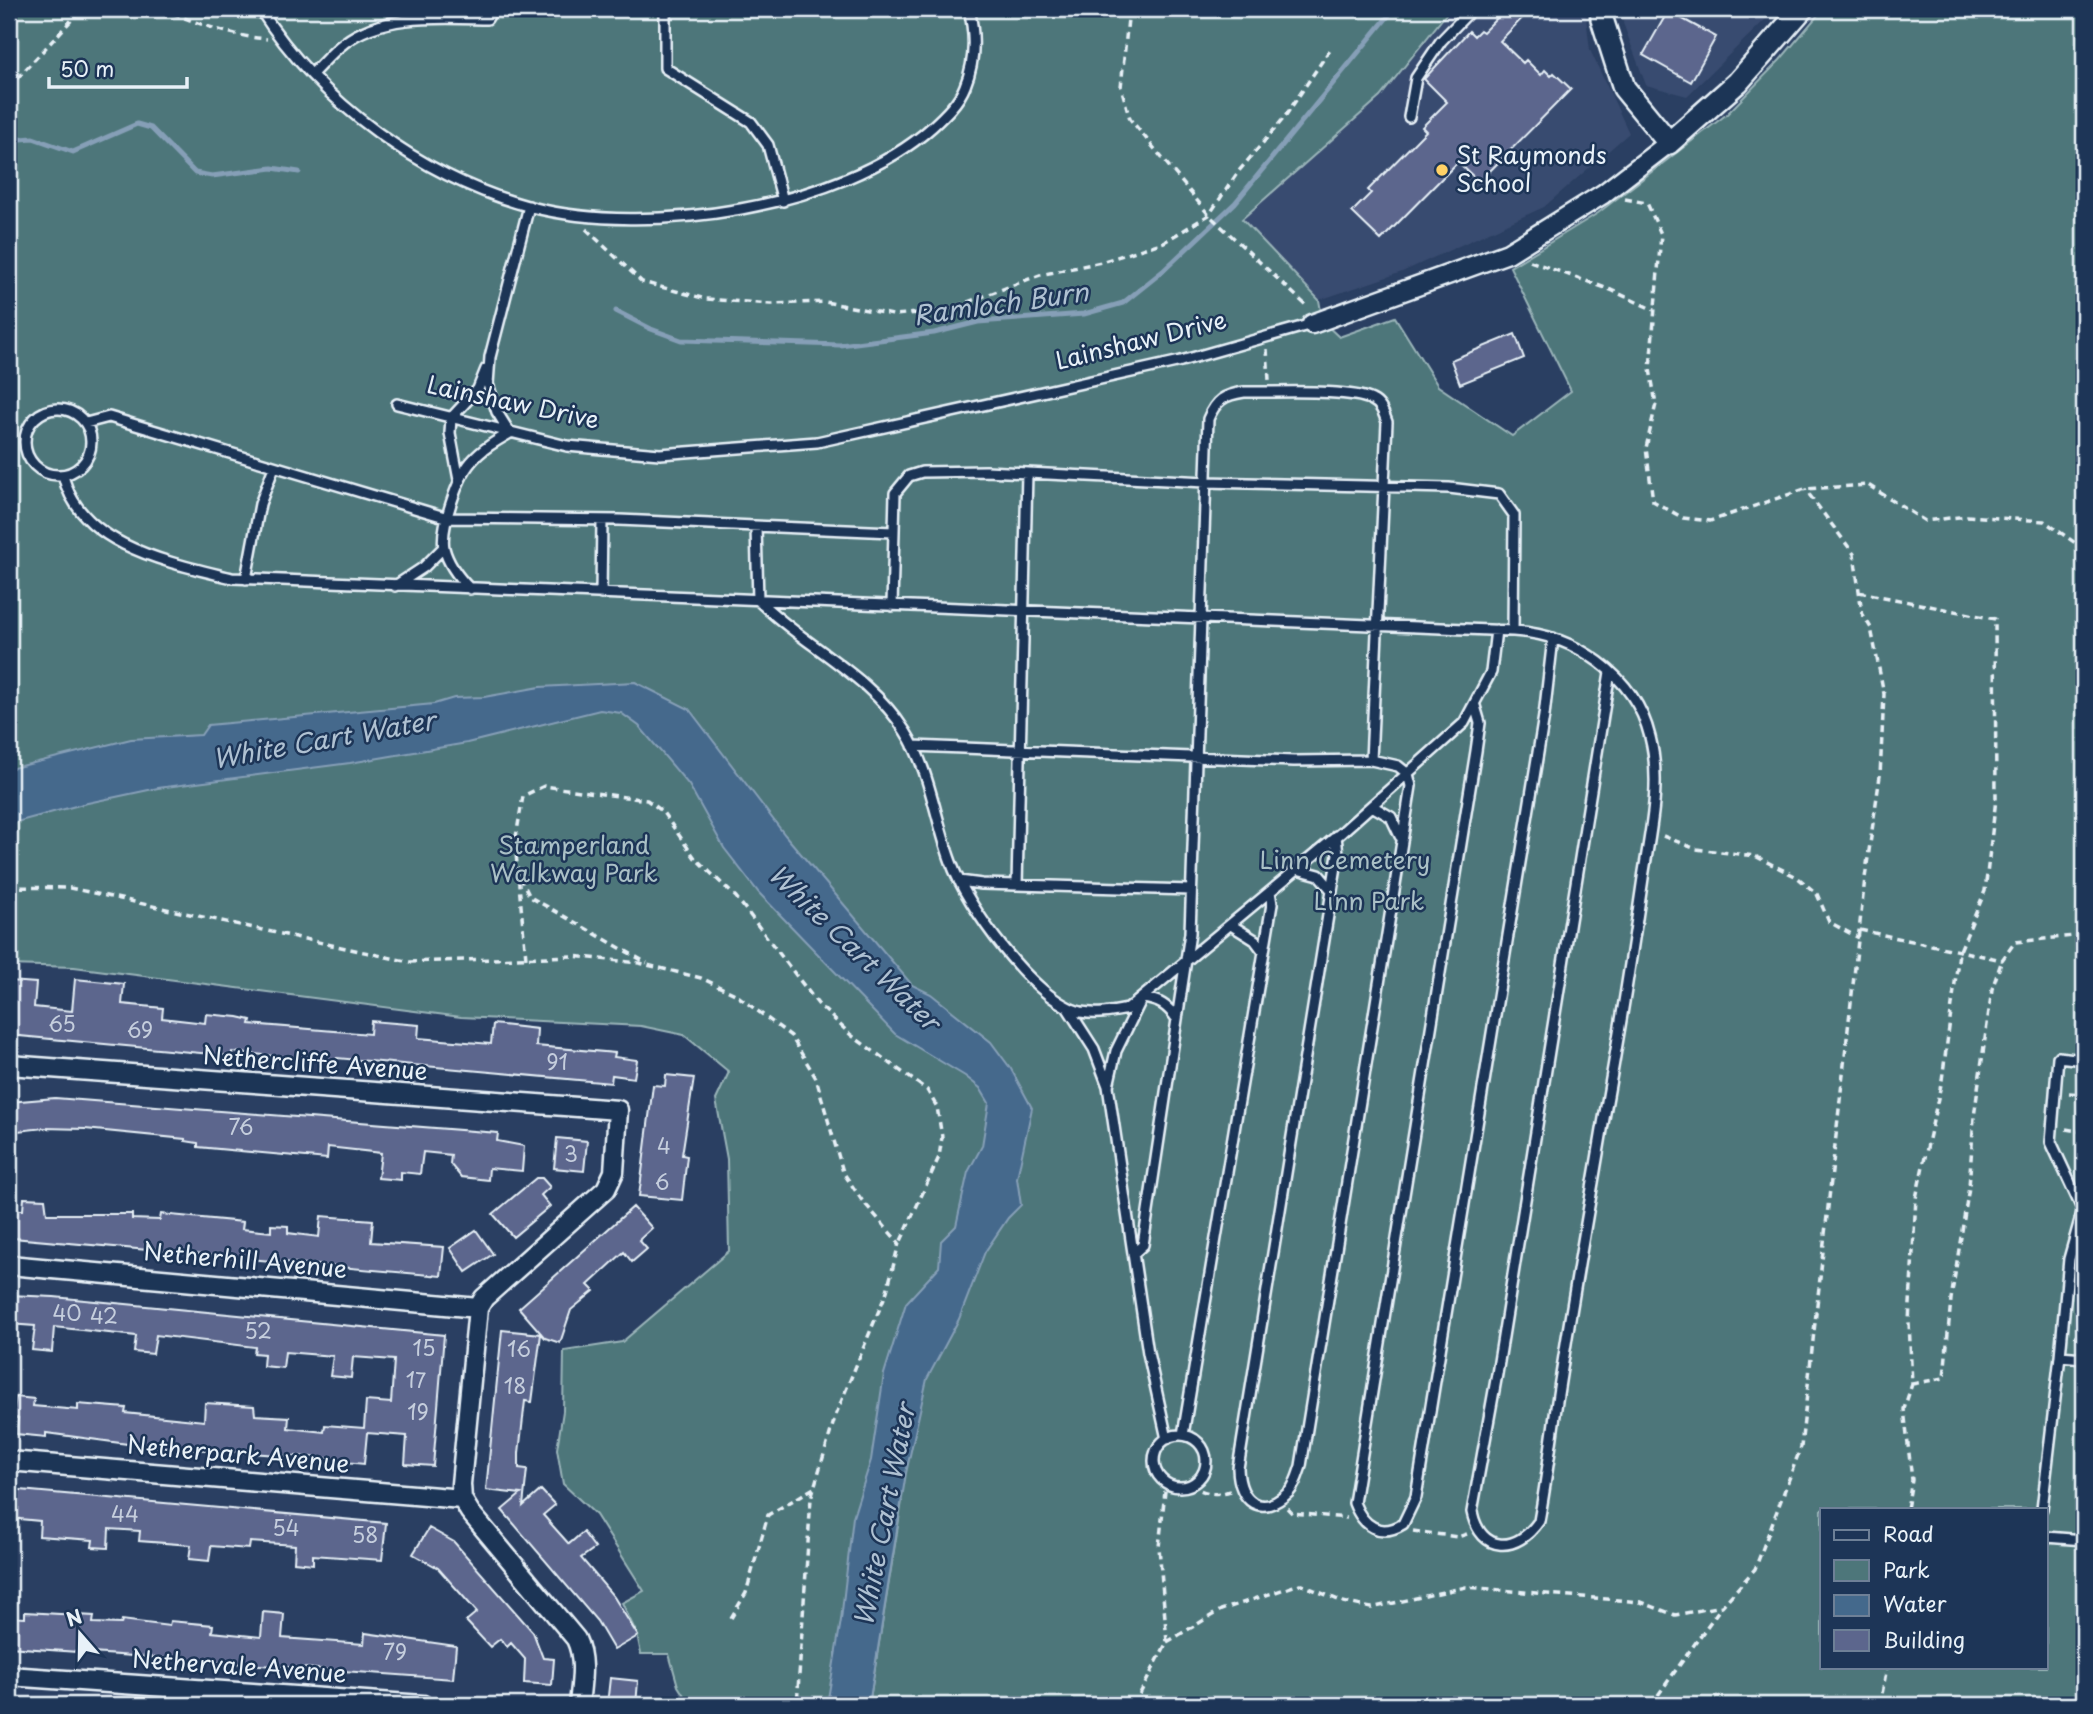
<svg xmlns="http://www.w3.org/2000/svg" width="2093" height="1714" font-family="'Playpen Sans',sans-serif">
<style>
.built{fill:#394b6f}
.green{fill:#4d767a;stroke:#9ab4b9;stroke-width:2;fill-rule:evenodd}
.water{fill:#44698c;stroke:#869fb7;stroke-width:2}
.lines{fill:none;stroke-linecap:round;stroke-linejoin:round}
.stream{stroke:#869fb7;stroke-width:5}
.building{fill:#5c668d;stroke:#e8f1f8;stroke-width:2}
.service-casing{stroke:#e8f1f8;stroke-width:14}
.minor-casing{stroke:#e8f1f8;stroke-width:23}
.tertiary-casing{stroke:#e8f1f8;stroke-width:26}
.path{stroke:#e8f1f8;stroke-width:3.5;stroke-dasharray:7 5;stroke-linecap:butt}
.service{stroke:#1d3557;stroke-width:9}
.minor{stroke:#1d3557;stroke-width:18}
.tertiary{stroke:#1d3557;stroke-width:21}
.poi-dot{fill:#ffd166;stroke:#1d3557;stroke-width:2.5}
.labels{text-anchor:middle;stroke-width:5;stroke-linejoin:round;paint-order:stroke}
.number-label{font-size:21px;fill:#c5cedd}
.poi-label{font-size:24px;fill:#e8f1f8;stroke:#1d3557;text-anchor:start}
.street-label{font-size:24px;fill:#e8f1f8;stroke:#1d3557}
.park-label{font-size:24px;fill:#aac0c6;stroke:#1d3557}
.water-label{font-size:26px;font-style:italic;fill:#afc1d2;stroke:#1d3557}
</style>
<rect width="100%" height="100%" fill="#2a3f62"/>
<filter id="ink" filterUnits="userSpaceOnUse"><feTurbulence type="fractalNoise" baseFrequency=".0143" numOctaves="2"/><feDisplacementMap in="SourceGraphic" scale="14" xChannelSelector="R" yChannelSelector="G"/><feConvolveMatrix kernelMatrix="1 2 1 2 8 2 1 2 1" color-interpolation-filters="sRGB"/></filter>
<g filter="url(#ink)">
<path class="built" d="M1450 9H1585L1590 50 1629 133 1544 207 1402 272 1319 300 1242 219 1380 97Z
M1624 9H1776L1687 96 1646 85 1623 23Z"/>
<path class="green" d="M9 9H1450L1380 97 1242 219 1319 300 1323 322 1339 337 1395 317 1438 386 1512 436 1571 391 1510 267 1598 213 1727 114 1780 60 1823 9H2084V1705H869L902 1501 848 1705H690L678 1686 669 1654H641L637 1634 622 1603 644 1591 596 1515 563 1484 557 1449 563 1411 564 1351 622 1342 729 1251 727 1159 716 1100 729 1072 684 1035 641 1026 461 1017 74 967 9 965ZM1822 1509H2046V1667H1822Z"/>
<path class="water" d="M635 682 689 709 785 835 912 985 931 994 991 1042 1011 1069 1032 1108 1017 1178 1021 1205 1008 1218 985 1252 959 1319 927 1379 906 1473 869 1705H827L841 1620 853 1517 871 1460 884 1374 906 1303 939 1267 941 1241 956 1226 968 1172 982 1146 989 1103 980 1088 965 1076 895 1034 759 893 724 848 689 785 639 726 621 713 600 710 467 743 350 763 158 788 83 804 9 824V769L131 739 201 735 208 725 434 704 454 698 484 697 540 687Z"/>
<g class="lines">
<path class="stream" d="M9 140 33 138 73 152 137 124 151 128 195 173 212 176 272 168 299 172
M616 311 651 329 681 340 840 345 934 333 978 322 1084 314 1123 303 1163 271 1235 203 1394 9"/>
</g>
<path class="building" d="M1506 9H1531L1500 41 1523 63 1526 60 1541 75 1545 70 1551 76 1554 73 1571 89 1479 182 1458 162 1381 240 1352 212 1371 193 1368 190 1426 131 1422 127 1447 102 1424 79 1469 31 1474 36 1480 30 1483 32Z
M1668 11 1716 37 1691 82 1643 55Z
M1515 334 1524 358 1460 384 1451 360Z
M75 979 124 984 122 1004 163 1008 162 1018 205 1023 206 1014 238 1017 251 1020 250 1024 370 1034 371 1021 419 1025 418 1038 491 1044 493 1024 537 1029 536 1046 615 1053 614 1057 637 1060 634 1078 612 1075 611 1083 337 1058 336 1062 232 1052V1056L9 1035 10 981 36 983 34 1007 72 1011Z
M666 1075 694 1078 682 1155 687 1156 682 1200 639 1196 653 1085 665 1086Z
M55 1098 498 1133 497 1141 524 1146 522 1171 489 1168 488 1180 461 1177 450 1164 451 1155 423 1152 420 1174 401 1172V1180L378 1178 381 1153 328 1147 327 1159 198 1147V1143L185 1141V1139L85 1129 44 1128 9 1132V1102Z
M557 1138 587 1141 584 1171 554 1168Z
M536 1178H542L550 1187 541 1195 550 1206 513 1237 493 1214Z
M24 1198 45 1199 47 1214H132V1219L160 1220 161 1214 243 1222 242 1229 271 1232V1225L288 1226V1233L319 1237 321 1216 373 1220 371 1242 444 1247 441 1276 13 1238 15 1210H23Z
M633 1207 652 1228 639 1240 647 1249 632 1262 624 1252 588 1285 594 1291 571 1310 560 1343 545 1338 519 1308Z
M476 1230 493 1254 466 1272 450 1248Z
M9 1295 54 1297 444 1335 433 1466 405 1464 407 1436 367 1433 364 1464 335 1461 336 1459 135 1445 46 1433V1437L16 1434 18 1418H13L16 1397 34 1399 33 1406 78 1410V1404L126 1408 125 1413 204 1421 205 1403 254 1406 255 1415 289 1417 288 1428 324 1432 325 1425 364 1428 366 1401 391 1403 394 1360 353 1357 351 1378 330 1376 333 1356 285 1352 283 1368 263 1366 264 1354 254 1353 255 1347 156 1335 153 1354 134 1352 136 1336 54 1327 52 1352 32 1350 35 1326 9 1324Z
M502 1330 541 1334 532 1402 525 1401 519 1453V1468L527 1469 523 1506 541 1490 555 1505 543 1515 569 1544 583 1532 595 1548 581 1558 614 1597 638 1636 614 1650 597 1621 502 1510 521 1494 486 1490Z
M9 1489 386 1523 382 1560 313 1555V1564L294 1562 295 1545 250 1542 249 1549 211 1546 209 1561 189 1559 191 1545 139 1541 140 1531 109 1529 108 1548 92 1547 93 1540 39 1536 40 1521 9 1518Z
M429 1528 454 1542 533 1632 543 1658 554 1659 552 1685 524 1683 525 1659 511 1643 507 1647 500 1639 490 1647 466 1621 477 1612 438 1568 413 1554Z
M25 1612 94 1616 93 1623 121 1624 122 1620 169 1626 170 1621 213 1625 212 1632 261 1637 263 1612 284 1614 282 1638 364 1644 365 1633 456 1646 453 1679 9 1647V1617L25 1618Z
M610 1678 638 1681 636 1705H607Z"/>
<g class="lines">
<defs>
<path id="service" d="M260 9C320 103 423 178 531 207 647 237 841 209 932 127 944 116 959 102 965 86 975 62 975 34 969 9
M665 9V68L751 122 768 145 783 201
M313 73C323 63 333 51 344 43 383 13 441 18 487 19L493 9
M1409 117 1416 78 1441 41 1472 9
M397 404 567 446 660 454 817 442 1181 361 1312 324
M25 442a33 33 0 1 1 66 0a33 33 0 1 1-66 0Z
M86 423 109 417 448 518 619 520 893 532
M63 475C79 546 171 563 232 578L1513 631C1574 634 1635 675 1650 737 1662 783 1650 832 1643 878 1631 961 1618 1042 1603 1124 1589 1207 1574 1291 1561 1375 1553 1424 1548 1473 1539 1521 1517 1553 1481 1554 1472 1512L1497 1374 1610 672
M459 480 450 433 451 418 478 389 486 369
M756 527 758 600C804 646 869 674 905 731 930 770 935 819 951 862 966 905 1034 1001 1081 1012 1098 1015 1112 1012 1128 1009L1342 832 1464 723 1491 672 1496 630
M246 579 260 504 274 467
M395 586 424 567 444 547
M470 589C459 578 448 564 444 548 440 528 458 477 471 462 482 449 496 441 510 433L497 412 488 384 490 357 529 206
M601 594 602 520
M892 606 895 493 909 476 922 472 986 471 1206 482 1449 488 1499 494 1514 515 1513 631
M1475 706 1480 723 1476 751 1354 1503C1363 1526 1380 1538 1403 1524L1416 1497 1544 716 1553 638
M913 746 1294 761 1371 760 1398 766 1408 774 1411 786 1301 1466C1298 1475 1295 1486 1289 1492 1261 1519 1239 1502 1238 1468L1338 854 1336 836
M1372 806 1391 817 1400 836
M1297 869 1319 875 1331 889
M959 881 982 884 1191 890
M1017 885 1027 473
M1231 925 1255 940 1264 952
M1067 1007 1094 1049 1108 1086 1148 1353 1167 1439
M2084 1060 2058 1057 2051 1142 2084 1213
M1108 1086 1116 1051 1142 998C1159 1000 1167 1005 1177 1019
M2082 1213 2069 1259 2060 1356 2084 1358
M1133 1254 1143 1245 1190 933 1208 419C1216 400 1224 395 1244 392 1272 393 1349 388 1372 400 1381 404 1384 414 1387 422L1371 760
M1183 1435 1272 904 1270 892
M1154 1461a26 26 0 1 1 52 0a26 26 0 1 1-52 0Z
M2042 1509 2060 1356
M2046 1537 2084 1540"/>
<path id="minor" d="M1312 324 1508 253 1603 194 1669 143
M9 1065 618 1110 614 1172 606 1189 484 1298 478 1308 461 1484 462 1499 470 1512 576 1639C586 1660 581 1683 579 1705
M9 1265 478 1308
M9 1461 462 1499
M9 1676 423 1705"/>
<path id="tertiary" d="M1601 9 1602 19 1624 88 1669 143 1738 82 1802 9"/>
</defs>
<use href="#service" class="service-casing"/>
<use href="#minor" class="minor-casing"/>
<use href="#tertiary" class="tertiary-casing"/>
<path class="path" d="M162 9C196 23 230 36 267 39
M1129 9 1121 87 1130 119 1209 215 1308 307
M9 87 82 9
M1625 199 1647 203 1661 234 1650 369 1656 404 1646 448 1653 501 1683 518 1710 521 1805 489 1868 485 1925 521 1967 516 2044 521 2084 549
M586 229 642 282 706 299 771 304 825 302 893 315 944 311 1040 275 1101 262 1164 242 1209 215 1238 172 1284 118 1331 48
M1530 261 1611 290 1654 310
M1267 349 1269 380
M1859 592 1995 619 1996 799 1985 891 1959 953 1942 1080 1916 1198 1909 1322 1912 1384 1904 1409 1912 1480 1907 1509
M1663 836 1696 849 1755 856 1797 877 1817 894 1829 922 1859 938
M520 877 530 897 647 963
M9 887 70 888 410 962 573 956 639 963 701 978 735 994 791 1036 816 1078 843 1172 861 1199 899 1243 887 1291 836 1414 811 1498 797 1705
M1860 930 2002 960 2015 942 2084 935
M526 958 515 843 523 796 544 786 647 800 662 811 695 858 736 897 818 1004 851 1035 927 1090 937 1107 942 1137 939 1157 900 1243
M2069 1093 2084 1094
M2066 1129 2084 1132
M2074 1336 2084 1337
M1912 1384 1944 1378 1951 1299 1969 1187 1974 1117 1992 989 2002 960
M1190 1485C1204 1493 1215 1496 1230 1491
M1287 1508 1292 1513 1347 1518
M1413 1531 1458 1537 1467 1534
M731 1618 746 1593 768 1515 814 1488
M1167 1642 1221 1610 1300 1584 1343 1602 1371 1608 1466 1587 1641 1602 1675 1615 1722 1606 1755 1569 1801 1447 1865 878 1880 776 1884 694 1871 628 1862 613 1854 554 1805 489
M1134 1705 1167 1642 1159 1547 1166 1482
M1651 1705 1721 1607
M1880 1705 1887 1667"/>
<use href="#service" class="service"/>
<use href="#minor" class="minor"/>
<use href="#tertiary" class="tertiary"/>
</g>
</g>
<circle class="poi-dot" cx="1442" cy="170" r="7"/>
<g class="labels">
<g class="number-label">
<text x="62" y="1032">65</text>
<text x="140" y="1038">69</text>
<text x="557" y="1070">91</text>
<text x="241" y="1135">76</text>
<text x="664" y="1154">4</text>
<text x="571" y="1162">3</text>
<text x="662" y="1190">6</text>
<text x="67" y="1321">40</text>
<text x="104" y="1324">42</text>
<text x="258" y="1339">52</text>
<text x="424" y="1356">15</text>
<text x="519" y="1357">16</text>
<text x="416" y="1388">17</text>
<text x="515" y="1394">18</text>
<text x="418" y="1420">19</text>
<text x="125" y="1522">44</text>
<text x="286" y="1536">54</text>
<text x="365" y="1543">58</text>
<text x="395" y="1660">79</text>
</g>
<g class="poi-label">
<text x="1456" y="164">St Raymonds<tspan x="1456" dy="28">School</tspan></text>
</g>
<g class="street-label">
<text transform="translate(1141 341) rotate(-14)" y="8">Lainshaw Drive</text>
<text transform="translate(513 403) rotate(12)" y="8">Lainshaw Drive</text>
<text transform="translate(315 1064) rotate(4)" y="8">Nethercliffe Avenue</text>
<text transform="translate(245 1261) rotate(5)" y="8">Netherhill Avenue</text>
<text transform="translate(238 1455) rotate(5)" y="8">Netherpark Avenue</text>
<text transform="translate(239 1667) rotate(4)" y="8">Nethervale Avenue</text>
</g>
<g class="park-label">
<text x="574" y="854">Stamperland<tspan x="574" dy="28">Walkway Park</tspan></text>
<text x="1345" y="869">Linn Cemetery</text>
<text x="1369" y="910">Linn Park</text>
</g>
<g class="water-label">
<text transform="translate(1001 304) rotate(-8)" y="9">Ramloch Burn</text>
<text transform="translate(324 740) rotate(-10)" y="9">White Cart Water</text>
<text transform="translate(854 948) rotate(44)" y="9">White Cart Water</text>
<text transform="translate(885 1515) rotate(-79)" y="9">White Cart Water</text>
</g>
</g>
<rect width="2093" height="1714" fill="none" stroke="#1d3557" stroke-width="35"/>
<rect x="18" y="18" width="2058" height="1679" fill="none" stroke="#e8f1f8" stroke-width="2.5" filter="url(#ink)"/>
<rect x="1820" y="1508" width="228" height="161" fill="#1d3557" stroke="#6e8097" stroke-width="2"/>
<rect x="1834" y="1530" width="35" height="10" fill="#1d3557" stroke="#6e8097" stroke-width="2"/>
<text x="1883" y="1542" font-size="21" fill="#e8f1f8">Road</text>
<rect x="1834" y="1560" width="35" height="21" fill="#4d767a" stroke="#6e8097" stroke-width="2"/>
<text x="1883" y="1578" font-size="21" fill="#e8f1f8">Park</text>
<rect x="1834" y="1595" width="35" height="21" fill="#44698c" stroke="#6e8097" stroke-width="2"/>
<text x="1883" y="1612" font-size="21" fill="#e8f1f8">Water</text>
<rect x="1834" y="1630" width="35" height="21" fill="#5c668d" stroke="#6e8097" stroke-width="2"/>
<text x="1883" y="1648" font-size="21" fill="#e8f1f8">Building</text>
<g transform="translate(80 1634) rotate(340)" stroke="#1d3557" stroke-width="5" paint-order="stroke">
<path d="M0-5L12 26L0 18L-12 26Z" fill="#e8f1f8"/>
<text y="-10" font-size="19" font-weight="bold" text-anchor="middle" fill="#e8f1f8">N</text>
</g>
<path d="M49 77v10h138v-10" fill="none" stroke="#e8f1f8" stroke-width="3.5"/>
<text x="60" y="77" font-size="21" fill="#e8f1f8" stroke="#1d3557" stroke-width="5" paint-order="stroke">50 m</text>
</svg>
